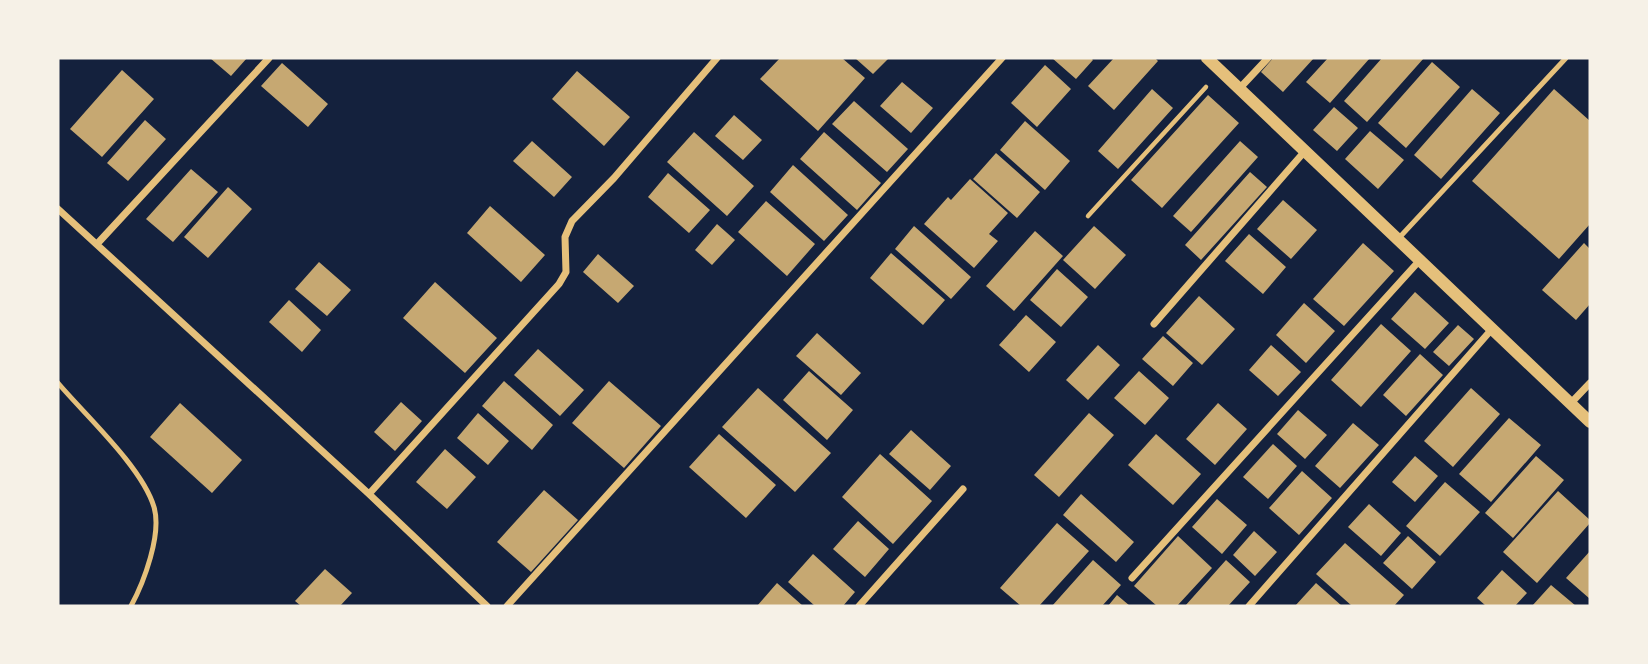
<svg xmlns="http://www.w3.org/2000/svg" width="1648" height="664" font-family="Spectral,serif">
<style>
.building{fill:#c6a872}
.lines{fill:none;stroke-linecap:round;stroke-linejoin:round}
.path{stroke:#e5c07b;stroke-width:4.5}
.service{stroke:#e5c07b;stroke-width:5}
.minor{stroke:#e5c07b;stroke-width:7}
.tertiary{stroke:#e5c07b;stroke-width:12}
</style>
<rect width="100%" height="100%" fill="#14213d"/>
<path class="building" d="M210 58H247L231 76Z
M780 58H842L865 78 818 131 760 79Z
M855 58H889L873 74Z
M1052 58H1091L1093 60 1076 79Z
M1114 58H1155L1158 61 1114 110 1088 86Z
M1273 58H1314L1283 92 1261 72Z
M1328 58H1370L1330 103 1306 82Z
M1382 58H1424L1367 122 1344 101Z
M1432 62 1460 87 1406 148 1378 123Z
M282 63 328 104 308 127 261 86Z
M1045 65 1071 89 1037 127 1011 103Z
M122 70 154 99 102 157 70 129Z
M577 71 630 117 604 146 552 99Z
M902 82 933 108 911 133 880 106Z
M1152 89 1173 108 1118 169 1098 151Z
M1472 89 1500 113 1441 179 1414 155Z
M1554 89 1590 121V224L1559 259 1472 181Z
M1208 95 1239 123 1162 208 1131 180Z
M854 101 908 149 887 172 832 124Z
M1334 107 1358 128 1337 151 1313 130Z
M734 115 762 140 743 160 715 136Z
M145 120 166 139 128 181 107 163Z
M1025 121 1070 161 1045 190 1000 150Z
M1370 131 1404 160 1378 189 1345 159Z
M694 132 754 186 727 216 667 162Z
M824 132 881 183 857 210 800 159Z
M532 141 572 177 554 197 513 161Z
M1240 141 1258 157 1191 232 1173 216Z
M996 153 1040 192 1017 218 973 179Z
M793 165 848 215 824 241 770 192Z
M191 169 218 192 173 242 146 219Z
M1250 172 1267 187 1201 260 1185 245Z
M668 173 710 210 689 233 648 197Z
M970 179 1008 213 989 234 998 241 974 268 924 224 948 197 951 200Z
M228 187 252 209 208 258 184 237Z
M1283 200 1317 230 1291 259 1257 229Z
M766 201 815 244 787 276 738 232Z
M490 206 545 255 521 282 467 233Z
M717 224 735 240 712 265 695 250Z
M914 226 971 277 951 299 895 249Z
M1094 226 1126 255 1095 289 1063 260Z
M1035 231 1063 256 1014 311 986 286Z
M1249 234 1286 267 1263 294 1225 261Z
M1363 243 1394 271 1344 326 1313 299Z
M1584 243 1590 249V304L1576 320 1542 290Z
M891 253 945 300 923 325 870 278Z
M598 254 634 286 618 303 583 272Z
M319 262 351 290 327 316 295 289Z
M1057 269 1088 297 1061 327 1030 300Z
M435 282 497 338 465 373 403 318Z
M1415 292 1449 323 1425 349 1391 319Z
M1199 296 1235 329 1202 365 1166 333Z
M289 300 321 330 302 352 269 322Z
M1304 303 1335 331 1306 363 1276 335Z
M1026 315 1056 342 1029 372 999 345Z
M1381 324 1411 351 1361 407 1331 380Z
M1458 325 1474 339 1449 366 1433 352Z
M817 333 861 373 841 395 796 356Z
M1163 336 1193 363 1173 386 1142 359Z
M1098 345 1120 365 1088 400 1066 380Z
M1271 345 1301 372 1278 396 1249 370Z
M538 349 584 390 560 416 514 375Z
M1420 354 1443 375 1406 416 1383 395Z
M809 371 853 410 827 440 783 400Z
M1139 371 1169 398 1145 425 1114 398Z
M504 381 553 425 532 450 482 406Z
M609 381 661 426 624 468 572 423Z
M758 388 831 453 795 492 722 427Z
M1471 388 1500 414 1453 467 1424 441Z
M401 402 422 421 395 451 374 432Z
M180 403 242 460 212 493 150 437Z
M1218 403 1247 429 1215 465 1186 439Z
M1298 410 1327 435 1305 459 1277 434Z
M478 413 509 441 488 465 457 438Z
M1089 413 1114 435 1059 497 1034 475Z
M1509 418 1541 445 1491 502 1459 474Z
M1353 423 1379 445 1340 488 1315 466Z
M911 430 951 466 930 490 889 454Z
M719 434 776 485 746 518 689 467Z
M1156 434 1201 474 1173 505 1128 465Z
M1273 444 1297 466 1268 499 1243 477Z
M445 449 476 477 447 509 416 482Z
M880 454 932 501 893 544 842 497Z
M1415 456 1438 476 1415 502 1392 482Z
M1536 456 1564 480 1513 538 1485 513Z
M1302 471 1332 498 1299 535 1269 508Z
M1445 482 1480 512 1440 556 1406 526Z
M544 490 578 520 531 572 497 542Z
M1558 491 1590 520V523L1537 583 1503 552Z
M1081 494 1134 542 1116 562 1063 515Z
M1217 499 1247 525 1222 554 1192 527Z
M1369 504 1401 533 1381 556 1348 527Z
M858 521 889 549 865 577 833 549Z
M1057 523 1089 551 1039 606H1021L1000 588Z
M1254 531 1277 552 1255 576 1233 555Z
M1178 536 1212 568 1177 606H1157L1134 586Z
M1408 536 1436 562 1412 589 1383 563Z
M1345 543 1404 595 1394 606H1352L1316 574Z
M1590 551V599L1566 578Z
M813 554 855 592 843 606H815L788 582Z
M1093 560 1121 585 1102 606H1052Z
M1226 560 1250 582 1228 606H1185Z
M325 569 352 593 340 606H301L295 601Z
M1502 570 1527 593 1515 606H1486L1477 598Z
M777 583 803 606H757Z
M1316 583 1342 606H1295Z
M1551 585 1576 606H1532Z
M1117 595 1130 606H1108Z"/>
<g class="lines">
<path class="path" d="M1088 216 1206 87"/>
<path class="service" d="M1398 239 1566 58
M58 383C86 416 142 467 154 507 162 534 144 582 131 606"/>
<path class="minor" d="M1239 89 1268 58
M58 209 369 494 487 606
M97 244 269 58
M1154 324 1305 151
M1570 404 1590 383
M369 494 559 284 566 272 565 237 572 221 614 178 717 58
M1132 578 1420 260
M507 606 1002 58
M859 606 963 489
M1249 606 1492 329"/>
<path class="tertiary" d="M1207 58 1590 422"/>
</g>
<rect width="1648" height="664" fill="none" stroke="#f6f1e7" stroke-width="119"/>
</svg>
